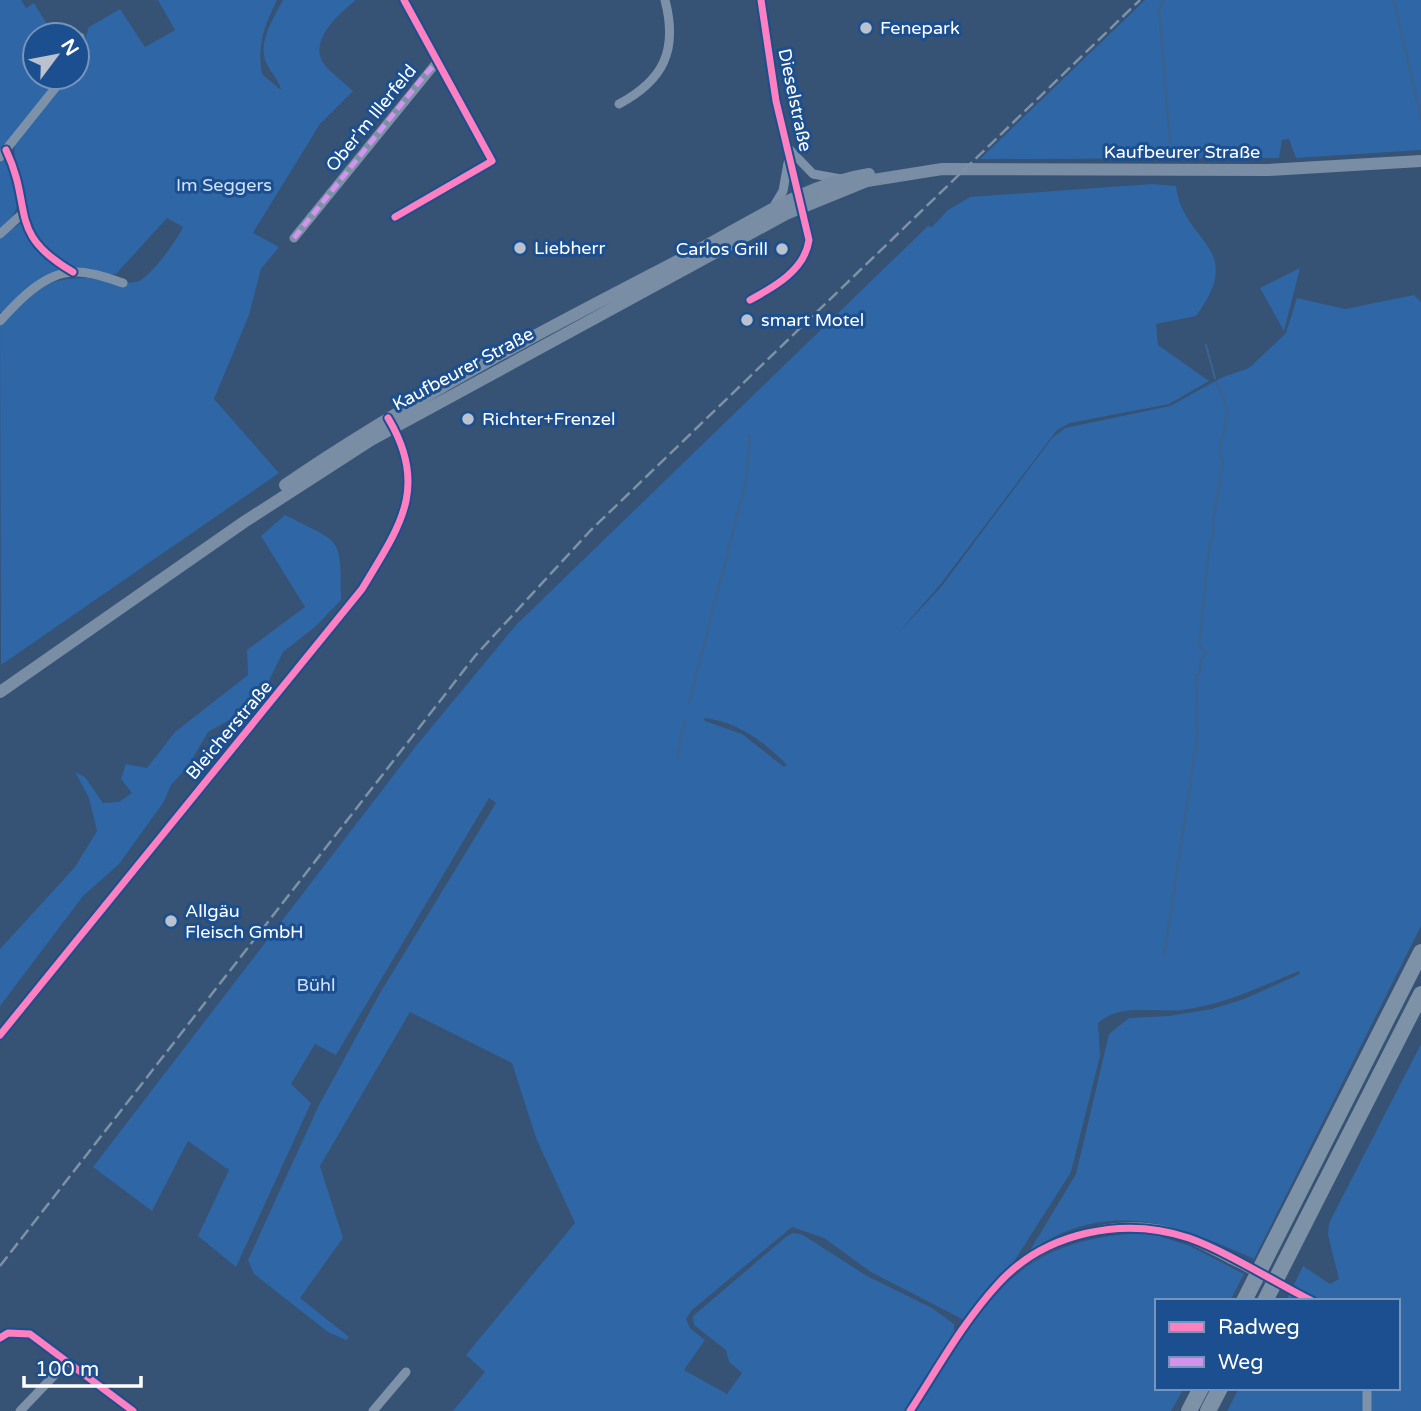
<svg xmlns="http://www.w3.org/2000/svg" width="1421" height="1411" font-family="'Varela Round',sans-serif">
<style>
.green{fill:#2f66a5;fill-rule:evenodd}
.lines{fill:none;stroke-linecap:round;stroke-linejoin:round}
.stream{stroke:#3b618d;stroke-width:2.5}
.minor{stroke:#7d92a8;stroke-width:9}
.secondary{stroke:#798da4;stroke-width:12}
.motorway{stroke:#7e92a7;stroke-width:16}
.rail{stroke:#7e92a7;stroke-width:2.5;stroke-dasharray:12 5;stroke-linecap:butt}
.minor-bridge{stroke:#7d92a8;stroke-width:9}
.quiet{stroke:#d193ec;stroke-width:5;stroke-dasharray:10 5;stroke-linecap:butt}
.cycleway-casing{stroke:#1b4f8f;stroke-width:11}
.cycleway{stroke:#ff80c0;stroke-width:7}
.poi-dot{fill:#b9c2ce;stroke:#1b4f8f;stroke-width:2.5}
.labels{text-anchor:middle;stroke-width:6;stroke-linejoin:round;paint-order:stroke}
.poi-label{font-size:18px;fill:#fff;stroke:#1b4f8f;text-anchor:start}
.street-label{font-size:18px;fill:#fff;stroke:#1b4f8f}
.park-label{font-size:18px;fill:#cfe3fa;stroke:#1b4f8f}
</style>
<rect width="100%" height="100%" fill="#365274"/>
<path class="green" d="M0 0H21L26 8 34 3 48 26 68 35H35V77H59L0 152Z
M158 0H277C264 26 257 45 262 74L281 90C279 79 269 71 265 60 259 40 274 17 283 0H356C341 12 307 41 324 64 332 74 344 82 353 91L320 124 253 233 279 247 261 269 249 315 214 399 279 473 1 665 0 326C31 285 57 273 106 280 116 281 129 285 139 281 152 275 177 240 183 227L167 218 116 274C84 277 40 258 28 227 24 216 26 201 23 189 19 172 12 158 15 141L68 77H77V62L89 27 120 9 145 47 175 30Z
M1145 0H1421V150L1296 158 1289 139 1282 140 1279 158 980 159Z
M4 158 9 160C18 196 28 202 0 231V160Z
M1152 184 1176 186C1182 243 1248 246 1196 316L1156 324 1158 345 1209 381 1169 404 1070 423 1057 430 940 585 898 633 941 587 1052 438 1065 428 1170 406 1223 377 1249 368 1286 333 1297 298 1345 309 1414 295 1421 302V926L1254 1259C1175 1224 1108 1197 1029 1252L1076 1174 1109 1034 1129 1018 1169 1016 1212 1009 1244 999 1300 974 1299 971C1260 987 1224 1005 1182 1010 1154 1013 1120 1003 1098 1023L1100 1056 1071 1172 1013 1263 996 1279 964 1320 871 1272 824 1238 792 1227 692 1310 686 1319 690 1328 705 1340 684 1370 727 1394 742 1373 729 1362 726 1350 694 1325 693 1316 787 1236 793 1233 803 1235 867 1276 932 1308 954 1324V1336L904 1411H453L485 1372 466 1355 575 1223 536 1138 512 1063 410 1012 320 1166 343 1238 300 1298 349 1337 346 1340 328 1332 254 1274 248 1260 318 1107 380 993 496 803 489 798 336 1055 315 1044 291 1084 311 1103 236 1267 198 1236 229 1170 188 1141 152 1211 93 1167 416 746 516 625 928 226 932 227 948 210 970 197ZM704 718C736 721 765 742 787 765L784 767 742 734 705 721Z
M21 223 39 253 63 268 3 313 0 312V237Z
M1300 268 1284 331 1260 288Z
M285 515C342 544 341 535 341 600L315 627 283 652 262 695 240 714 208 732 188 766 171 785 163 803 119 864 83 896 0 1006V949L75 867 97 831 89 798 75 772 85 777 103 803 119 802 132 793 121 779 126 764 147 768 175 732 248 675 247 650 305 607 261 536Z
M1421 1044V1411H1227L1239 1388H1398V1301H1286L1303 1266 1330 1284 1339 1279 1328 1235 1329 1223Z
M1150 1233 1190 1246 1244 1274 1230 1301H1157V1388H1184L1171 1411H915C983 1307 1010 1236 1150 1233Z"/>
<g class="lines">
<path class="stream" d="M1164 0 1159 8 1170 143
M1394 0 1421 118
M1206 345 1215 378
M689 703 746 481 750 435
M677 756 685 721
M1164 956 1197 739 1196 676 1200 673V661L1206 653 1199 645 1200 636 1210 540 1213 537V521L1223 461C1214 447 1229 427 1227 411 1226 402 1220 392 1217 383"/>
<path class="minor" d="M77 48 80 37
M619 104C664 80 678 50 665 0
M789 149 813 174 841 179
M6 150C34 209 6 233 73 272
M0 157 64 77
M774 206 783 191 788 163
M395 217 492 161 404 0
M0 234 23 213
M294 238 437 62
M750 300C774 287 805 270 809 240L776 101 761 0
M0 321C18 301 44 273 73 272 89 271 108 278 123 283
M0 1035 362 589C396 532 429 491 392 425
M1301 1295 1312 1301
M0 1338 8 1333 30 1334 133 1411
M1367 1388V1411
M20 1411 68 1361
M373 1411 406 1372
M910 1411C937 1368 963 1320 999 1283 1036 1245 1097 1221 1151 1228 1179 1231 1205 1246 1230 1259"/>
<path class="secondary" d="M285 485C413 397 552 326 691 254 748 224 804 184 869 174
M0 692 244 522 371 440 786 214 867 181 942 169 1268 170 1421 161"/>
<path class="motorway" d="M1244 1301 1421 952
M1265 1301 1421 994
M1189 1411 1201 1388
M1208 1411 1220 1388"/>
<path class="rail" d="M0 1266 475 656 591 530 1140 0"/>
<path class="minor-bridge" d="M1230 1259 1301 1295"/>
<path class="quiet" d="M294 238 424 76 437 62 439 65"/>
<defs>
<path id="cycleway" d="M6 150C34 209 6 233 73 272
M395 217 492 161 404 0
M750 300C774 287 805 270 809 240L776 101 761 0
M0 1035 362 589C399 527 430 488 388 418
M0 1338 8 1333 30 1334 133 1411
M910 1411C938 1368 963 1322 998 1284 1045 1232 1123 1216 1189 1238 1228 1252 1274 1282 1312 1301"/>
</defs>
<use href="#cycleway" class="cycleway-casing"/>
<use href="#cycleway" class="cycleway"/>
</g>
<g class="poi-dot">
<circle cx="866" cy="28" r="7"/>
<circle cx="520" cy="248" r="7"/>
<circle cx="782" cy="249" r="7"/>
<circle cx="747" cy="320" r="7"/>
<circle cx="468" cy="419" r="7"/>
<circle cx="171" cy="921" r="7"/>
</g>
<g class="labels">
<g class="poi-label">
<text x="880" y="34">Fenepark</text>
<text x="534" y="254">Liebherr</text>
<text x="768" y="255" text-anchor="end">Carlos Grill</text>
<text x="761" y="326">smart Motel</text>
<text x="482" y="425">Richter+Frenzel</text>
<text x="185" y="917">Allgäu<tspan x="185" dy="21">Fleisch GmbH</tspan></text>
</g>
<g class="street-label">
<text transform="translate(795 100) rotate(78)" y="6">Dieselstraße</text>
<text transform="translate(371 118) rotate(-51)" y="6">Ober'm Illerfeld</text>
<text x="1182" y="158">Kaufbeurer Straße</text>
<text transform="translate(463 369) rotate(-28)" y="6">Kaufbeurer Straße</text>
<text transform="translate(229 730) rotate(-50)" y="6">Bleicherstraße</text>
</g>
<g class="park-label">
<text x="224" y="191">Im Seggers</text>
<text x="316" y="991">Bühl</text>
</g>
</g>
<rect x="1155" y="1299" width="245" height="91" fill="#1b4f8f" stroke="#7695bc" stroke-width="2"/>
<rect x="1169" y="1322" width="35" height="10" fill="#ff80c0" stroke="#7695bc" stroke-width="2"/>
<text x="1218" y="1334" font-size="21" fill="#ffffff">Radweg</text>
<rect x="1169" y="1357" width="35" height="10" fill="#d193ec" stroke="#7695bc" stroke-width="2"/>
<text x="1218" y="1369" font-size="21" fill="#ffffff">Weg</text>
<g transform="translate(56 56) rotate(58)"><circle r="33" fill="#1b4f8f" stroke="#7695bc" stroke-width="2"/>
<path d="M0-5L12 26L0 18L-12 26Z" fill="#b9c2ce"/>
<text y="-10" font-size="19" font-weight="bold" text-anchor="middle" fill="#ffffff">N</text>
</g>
<path d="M24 1376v10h117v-10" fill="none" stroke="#ffffff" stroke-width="3.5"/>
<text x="35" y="1376" font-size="21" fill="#ffffff" stroke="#1b4f8f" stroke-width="5" paint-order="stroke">100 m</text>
</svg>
